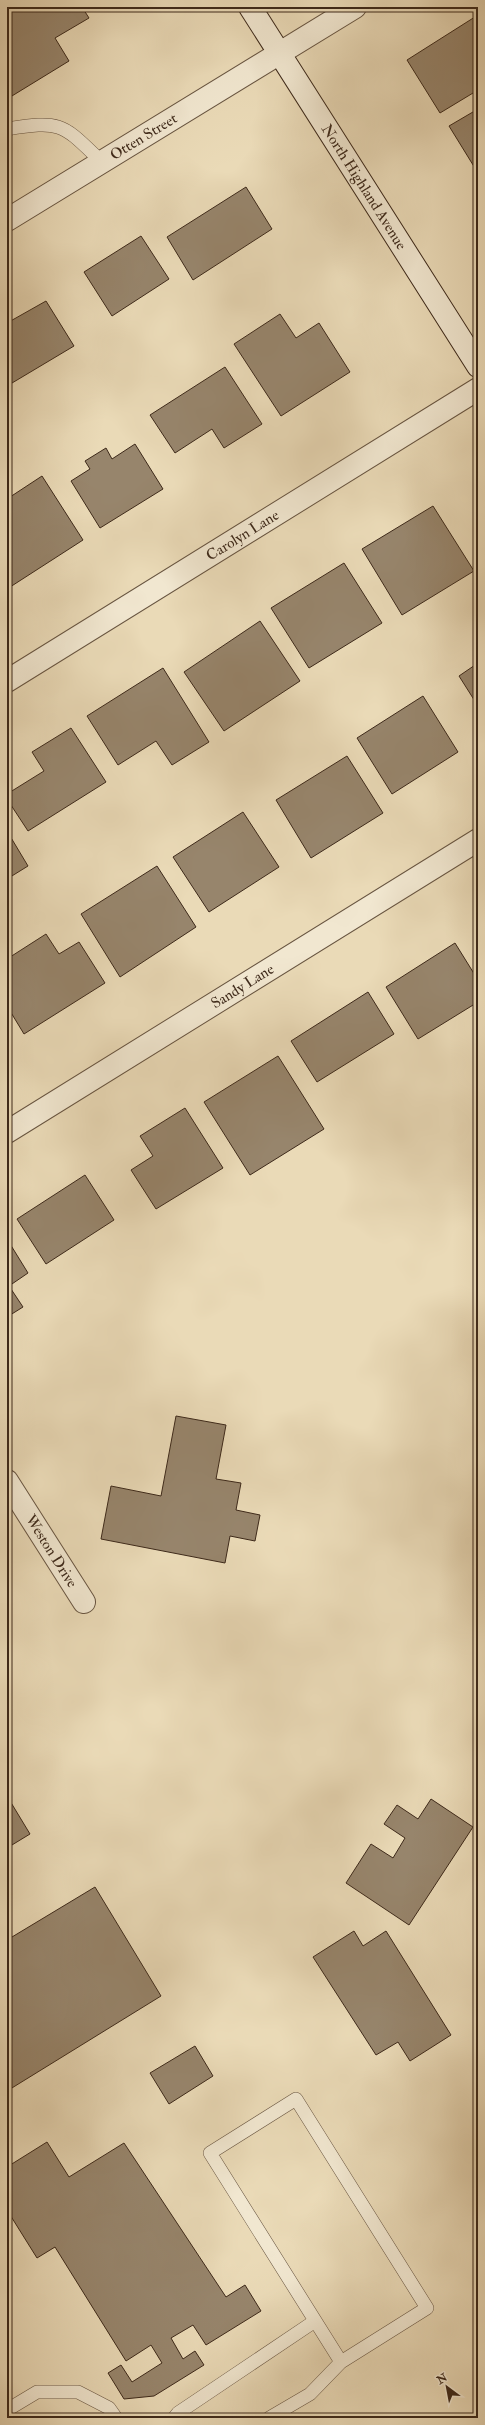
<svg xmlns="http://www.w3.org/2000/svg" width="485" height="2425" font-family="'IM FELL Double Pica',serif">
<style>
.building{fill:#97856c;stroke:#3d291a}
.lines{fill:none;stroke-linecap:round;stroke-linejoin:round}
.lane-casing{stroke:#685541;stroke-width:14}
.street-casing{stroke:#685541;stroke-width:24}
.secondary-casing{stroke:#3d291a;stroke-width:24}
.lane{stroke:#f1e7d0;stroke-width:13}
.street{stroke:#f1e7d0;stroke-width:22}
.secondary{stroke:#f1e7d0;stroke-width:22}
.labels{text-anchor:middle;stroke-width:3;stroke-linejoin:round;paint-order:stroke}
.street-label{font-size:15px;fill:#3d291a;stroke:#f1e7d0}
</style>
<rect width="100%" height="100%" fill="#eadab7"/>
<filter id="stains"><feTurbulence type="fractalNoise" baseFrequency=".005" numOctaves="4"/><feColorMatrix values="0 0 0 0 .2 0 0 0 0 .09 0 0 0 0 .02 0 0 0 .5 -.17"/></filter>
<radialGradient id="worn" r=".72"><stop offset=".6" stop-color="#630" stop-opacity="0"/><stop offset="1" stop-color="#630" stop-opacity=".3"/></radialGradient>
<path class="building" d="M7 7H82L89 18 55 38 69 61 7 99Z
M478 15V90L440 113 407 60Z
M478 109V173L449 126Z
M246 187 272 229 193 280 167 237Z
M141 236 169 279 112 316 84 272Z
M46 301 74 346 7 386V323Z
M280 314 296 338 319 323 350 372 281 416 234 344Z
M225 367 262 424 224 448 212 429 175 453 150 415Z
M135 444 163 489 100 528 71 481 90 469 85 461 106 448 112 459Z
M42 476 83 540 7 589V499Z
M433 506 474 571 402 615 362 549Z
M344 563 382 623 309 668 271 608Z
M260 621 300 681 224 731 184 672Z
M478 663V706L459 676Z
M163 668 209 742 172 765 156 741 118 765 87 716Z
M423 696 458 752 392 794 357 738Z
M71 728 106 782 28 831 7 799V794L44 771 32 752Z
M347 756 383 813 311 858 276 800Z
M243 812 279 867 209 912 173 857Z
M7 831 28 866 7 879Z
M157 866 196 927 120 977 81 914Z
M46 934 59 954 79 942 105 983 24 1034 7 1006V959Z
M455 943 478 980V1002L418 1039 386 987Z
M368 992 394 1034 317 1082 291 1041Z
M278 1056 324 1129 250 1175 204 1102Z
M185 1108 223 1168 156 1209 131 1170 153 1156 140 1136Z
M85 1175 114 1220 46 1264 17 1219Z
M7 1239 28 1273 9 1286 23 1307 7 1317Z
M176 1416 226 1425 216 1479 241 1483 236 1510 260 1515 255 1541 230 1536 225 1563 101 1539 111 1486 161 1496Z
M7 1796 30 1834 7 1848Z
M431 1799 473 1827 409 1925 346 1883 371 1844 393 1858 405 1838 384 1824 397 1805 418 1819Z
M95 1887 161 1996 7 2091V1940Z
M354 1931 363 1946 386 1931 451 2035 410 2061 398 2042 376 2055 313 1957Z
M195 2046 213 2076 169 2104 150 2073Z
M47 2142 69 2177 124 2143 226 2297 245 2285 261 2311 206 2345 193 2325 171 2338 183 2359 195 2351 204 2365 154 2396 124 2399 108 2373 121 2365 132 2382 162 2363 151 2345 126 2361 55 2247 37 2258 7 2210V2167Z"/>
<g class="lines">
<defs>
<path id="lane" d="M7 129C63 120 62 124 102 162
M296 2099 427 2308 341 2362 210 2153Z
M7 2410 37 2392H78L109 2408 116 2418
M174 2418 178 2413 315 2321
M269 2418 310 2394 341 2362"/>
<g id="street">
<path id="s1" d="M7 220 355 7"/>
<path id="s2" d="M7 681 478 389"/>
<path id="s3" d="M7 1132 478 840"/>
<path id="s4" d="M7 1481 84 1602"/>
</g>
<g id="secondary">
<path id="s5" d="M250 7 478 366"/>
</g>
</defs>
<use href="#lane" class="lane-casing"/>
<use href="#street" class="street-casing"/>
<use href="#secondary" class="secondary-casing"/>
<use href="#lane" class="lane"/>
<use href="#street" class="street"/>
<use href="#secondary" class="secondary"/>
</g>
<g class="labels">
<g class="street-label">
<text dy="5" stroke="none"><textPath href="#s1" startOffset="160">Otten Street</textPath></text>
<text dy="5" stroke="none"><textPath href="#s5" startOffset="213">North Highland Avenue</textPath></text>
<text dy="5" stroke="none"><textPath href="#s2" startOffset="277">Carolyn Lane</textPath></text>
<text dy="5" stroke="none"><textPath href="#s3" startOffset="277">Sandy Lane</textPath></text>
<text dy="5" stroke="none"><textPath href="#s4" startOffset="83">Weston Drive</textPath></text>
</g>
</g>
<rect width="485" height="2425" fill="none" stroke="#eadab7" stroke-width="24"/>
<rect x="8" y="8" width="469" height="2409" fill="none" stroke="#3d291a" stroke-width="2"/>
<rect x="12" y="12" width="461" height="2401" fill="none" stroke="#3d291a"/>
<g transform="translate(447 2387) rotate(328)" stroke="#f1e7d0" stroke-width="3" paint-order="stroke">
<path d="M0-3L7 15L0 10L-7 15Z" fill="#3d291a"/>
<text y="-6" font-size="11" font-weight="bold" text-anchor="middle" fill="#3d291a">N</text>
</g>
<rect width="100%" height="100%" filter="url(#stains)"/>
<rect width="100%" height="100%" fill="url(#worn)"/>
</svg>
